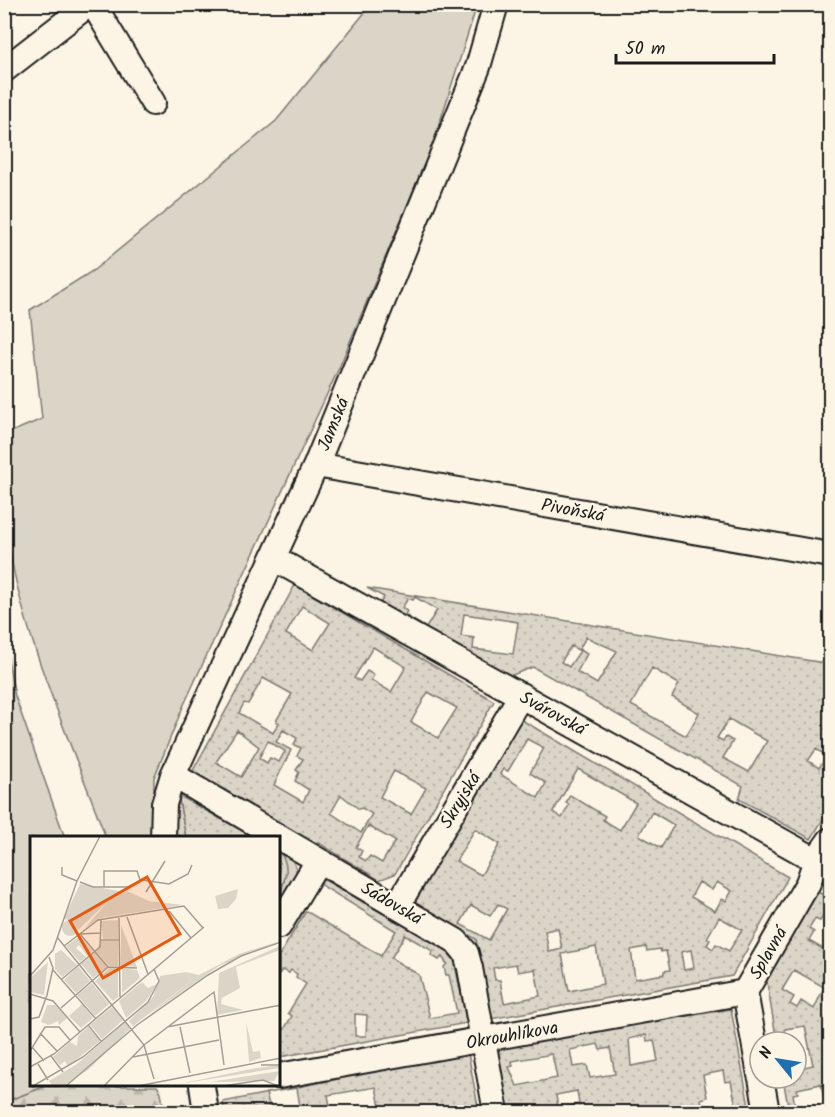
<svg xmlns="http://www.w3.org/2000/svg" width="835" height="1117" font-family="Kalam,sans-serif">
<style>
.grass{fill:#dbd5c8;stroke:#7c7872;stroke-width:1.5}
.forest{fill:url(#forest-firs);stroke:#7c7872;stroke-width:1.5}
.garden{fill:url(#garden-dots);stroke:#7c7872;stroke-width:1.5;fill-rule:evenodd}
.lines{fill:none;stroke-linecap:round;stroke-linejoin:round}
.street-casing{stroke:#1c1c1c;stroke-width:28}
.street{stroke:#fcf5e5;stroke-width:24}
.labels{text-anchor:middle;stroke-width:4.5;stroke-linejoin:round;paint-order:stroke}
.street-label{font-size:18px;fill:#1c1c1c;stroke:#fcf5e5}
.inset-road{fill:none;stroke:#a29e95;stroke-width:1.5}
.view{fill:#e8590c;fill-opacity:0.15;stroke:#e8590c;stroke-width:3}
.inset-edge{fill:none;stroke:#1c1c1c;stroke-width:3}
</style>
<defs>
<pattern id="forest-firs" width="22" height="20" patternUnits="userSpaceOnUse" patternTransform="scale(1.5)"><rect width="22" height="20" fill="#dbd5c8"/><path d="M5 1l3.5 6h-7zM16 11l3.5 6h-7z" fill="#bbb6ab"/></pattern>
<pattern id="garden-dots" width="8" height="8" patternUnits="userSpaceOnUse" patternTransform="scale(1.5)"><rect width="8" height="8" fill="#dbd5c8"/><path d="M2 2h.1M6 6h.1" fill="none" stroke="#bbb6ab" stroke-width="1.8" stroke-linecap="round"/></pattern>
</defs>
<rect width="100%" height="100%" fill="#fcf5e5"/>
<filter id="ink" filterUnits="userSpaceOnUse"><feTurbulence type="fractalNoise" baseFrequency=".0167" numOctaves="2"/><feDisplacementMap in="SourceGraphic" scale="12" xChannelSelector="R" yChannelSelector="G"/><feConvolveMatrix kernelMatrix="1 2 1 2 8 2 1 2 1" color-interpolation-filters="sRGB"/></filter>
<g filter="url(#ink)">
<path class="grass" d="M371 5H477L434 141 339 368 182 709 154 778 153 838H106C70 738 23 641 7 535 2 502 4 468 4 435L42 419 30 310 94 270 276 121Z
M4 638 15 696 65 838H32V1086H46L5 1102Z
M178 795 186 838H174Z
M279 851C311 866 291 887 279 909 279 889 293 870 279 851Z"/>
<path class="forest" d="M46 1086H157L161 1092 164 1112H5V1102Z"/>
<path class="garden" d="M295 585 494 701 395 874 379 880 319 843H309L191 774ZM302 606 330 623 313 650 286 634ZM373 647 406 667 391 692 371 680 374 675 367 671 360 681 354 678ZM263 678 292 694 276 721 279 723 273 733 239 713 244 703 248 704ZM428 692 457 708 438 738 411 722ZM237 730 259 747 241 777 216 762ZM283 730 297 738 294 745 301 748 297 756 303 759 296 770 299 772 295 781 309 790 303 802 274 785 291 750 276 742ZM268 741 285 751 279 762 270 758 267 763 259 758ZM394 771 426 788 411 814 380 797ZM341 795 359 809 362 808 372 814 361 833 331 813ZM368 826 395 841 382 863 370 856 366 861 359 857 362 851 356 847Z
M367 588 830 664V808L811 839 739 799 743 786 533 667 502 679 379 605 384 597ZM415 597 437 610 426 628 405 615 407 611 402 608 408 598 413 600ZM464 614 518 622 513 654 473 649 474 638 461 636ZM586 637 617 651 597 684 577 672 587 654 579 649ZM571 646 580 651 569 667 561 662ZM652 668 679 684 672 697 699 713 686 736 631 705ZM729 719 767 741 749 772 723 758 733 741 726 737 723 741 717 738ZM816 749 827 756 819 768 808 761Z
M520 719 788 877 732 976 490 1019 476 939 412 903ZM527 739 544 748 530 773 546 783 538 798 500 774 503 769 508 771ZM578 769 636 803 620 830 603 820 605 816 570 795 566 803 569 805 562 818 553 812ZM652 812 674 825 661 848 639 835ZM475 829 500 844 481 875 456 861ZM699 882 712 890 717 882 732 891 726 901 722 899 715 911 691 897ZM498 904 507 909 489 940 460 924 471 905 490 916ZM719 917 742 930 729 951 716 944 713 949 707 945 710 940 707 938ZM558 928 562 949 549 952 545 931ZM596 947 603 984 569 991 562 954ZM646 947 647 951 660 949 661 952 666 951 670 970 664 971V974L635 979 631 950ZM691 950 694 968 684 970 681 952ZM516 964 518 972 535 969 540 996 504 1003 500 980H495L493 968Z
M178 795 255 838H186Z
M279 851C290 865 287 877 279 892Z
M323 879 444 948 454 960 467 1023 279 1057V1038L292 1016 288 1013 306 984 296 977 297 974 291 970 289 973 282 970 279 974V956L306 911 381 956 396 931 321 885ZM405 935 433 951 431 955 439 960 442 957 447 964 444 967 446 975H449L457 1013 430 1018 419 975 391 958ZM355 1014 367 1015 366 1036H355Z
M818 892 830 899V916L825 913 820 921 815 919 809 929 814 932 809 941 830 953V1112H827L821 1084 797 1089 798 1093 793 1094 795 1107H800L802 1112H789L783 1078H796V1069L813 1065 805 1026 785 1029 787 1042H777L766 977ZM794 970 824 987 814 1009 801 1001 797 1008 790 1004 794 997 782 990Z
M731 1009 750 1112H725L724 1108 736 1106 731 1081 725 1082 723 1071 703 1075 707 1097 701 1099 703 1109 710 1108 713 1112H556V1109L506 1112 493 1048ZM646 1035 647 1041 654 1040 658 1061 631 1066 629 1039ZM598 1044 600 1050 610 1048 615 1074 590 1078 587 1065 573 1067 570 1050ZM552 1054 557 1078 517 1086 509 1067 513 1066 512 1061ZM577 1091 579 1104 558 1108 556 1095Z
M468 1053 479 1112H381L376 1087 328 1095 331 1112H301L297 1088 266 1093 270 1109 224 1112 223 1102Z"/>
<g class="lines">
<defs>
<path id="street" d="M93 4 153 103
M4 70 89 4
M316 465 830 555
M275 559 830 868
M173 775 456 941 466 953 470 968 496 1112
M163 838 164 804 173 775 316 465 478 67 496 4
M398 905 521 695
M279 926 318 861
M760 1075 745 992 808 883 816 860 830 840
M279 1076 745 992
M761 1078 767 1112
M202 1086 206 1112"/>
</defs>
<use href="#street" class="street-casing"/>
<use href="#street" class="street"/>
</g>
</g>
<g class="labels">
<g class="street-label">
<text transform="translate(333 424) rotate(-68)" y="6">Jamská</text>
<text transform="translate(573 510) rotate(10)" y="6">Pivoňská</text>
<text transform="translate(553 713) rotate(29)" y="6">Svárovská</text>
<text transform="translate(460 800) rotate(-59)" y="6">Skryjská</text>
<text transform="translate(392 903) rotate(30)" y="6">Sádovská</text>
<text transform="translate(768 953) rotate(-60)" y="6">Splavná</text>
<text transform="translate(512 1035) rotate(-10)" y="6">Okrouhlíkova</text>
</g>
</g>
<g transform="translate(30 836)">
<rect width="250" height="250" fill="#fcf5e5"/>
<path d="M50 48 89 55 49 93 34 82ZM97 55 119 65 153 69 70 82 55 92 80 63ZM250 105 189 130 117 180 161 145 156 136 169 139 209 118ZM250 110V114L206 131 210 152 192 162 191 168 213 174 187 179 189 137ZM52 168 63 182 51 192 39 180ZM216 186 223 216 230 215 231 222 219 226ZM250 229V232L149 248 221 233ZM250 235 244 245 180 246Z" fill="#dbd5c8"/>
<path d="M208 53 206 63 198 72 188 73 185 60ZM32 92a8 8 0 1 1 16 0a8 8 0 1 1-16 0Z" fill="#dbd5c8"/>
<path d="M88 84V103H73L71 85ZM91 89 107 131 91 130ZM50 100 63 115 57 120 49 109 46 112 56 121 50 126 36 110ZM71 105H88V130H79L66 115ZM31 114 47 129 32 141 25 133V118ZM65 116 77 131 63 142 51 128ZM18 126 14 159 0 156V142ZM48 130 60 145 46 157 34 144ZM80 132H88V161L83 165 65 145ZM92 132 107 134 110 142 92 157ZM156 136 161 145 103 190 99 185 123 161 130 140ZM112 146 118 152 127 148 116 165 96 182 89 165ZM62 147 79 168 65 180 47 159ZM17 169H25L37 182 29 189 28 185 19 189 11 186ZM82 171 93 184 72 203 60 189ZM95 186 100 193 59 233 34 250H22L19 245 47 228ZM58 191 70 205 38 230 35 225 30 229 23 221 40 206 47 210 48 200Z" fill="#dbd5c8"/>
<path class="inset-road" d="M32 31V39L47 45M50 46 63 51H98L112 44 139 48 158 38 162 29M74 51V35H107L110 44M116 56 135 25M139 75 161 102M0 80V101M97 81 118 138M89 82 90 161M50 98 78 131M50 98 70 97M27 101 114 209 124 243M71 104H90M34 110 68 84 154 70 173 92M23 134 66 183M0 140 23 114 47 45 70 0M32 143 70 111 71 84M0 158 23 165 50 196M31 172 78 131 107 132M0 183 9 181 17 159 23 132 19 121M58 189 71 205M137 191 251 169M150 191 160 237M10 197 27 215M2 211 14 225M0 215 15 191H29L40 204M21 220 33 236M103 221 189 204M8 228 18 244M231 229H251M0 231 24 218 174 91M3 250 53 221 118 166 129 145 124 133M36 250 107 189 178 139 211 120 251 106M74 250 114 209 184 156 194 229M108 250 251 222M193 250 233 244 248 250"/>
<path class="view" d="M117 41 150 98 73 142 40 85Z"/>
<rect width="250" height="250" class="inset-edge"/>
</g>
<rect width="835" height="1117" fill="none" stroke="#fcf5e5" stroke-width="24"/>
<rect x="12" y="12" width="811" height="1093" fill="none" stroke="#1c1c1c" stroke-width="2" filter="url(#ink)"/>
<g transform="translate(778 1060) rotate(300)"><circle r="28" fill="#fcf5e5" stroke="#a29e95" stroke-width="1.5"/>
<path d="M0-4.5L10 22L0 15L-10 22Z" fill="#1f6fb2"/>
<text y="-9" font-size="16" font-weight="bold" text-anchor="middle" fill="#1c1c1c">N</text>
</g>
<path d="M616 54v9h158v-9" fill="none" stroke="#1c1c1c" stroke-width="3"/>
<text x="625" y="54" font-size="18" fill="#1c1c1c" stroke="#fcf5e5" stroke-width="4.5" paint-order="stroke">50 m</text>
</svg>
